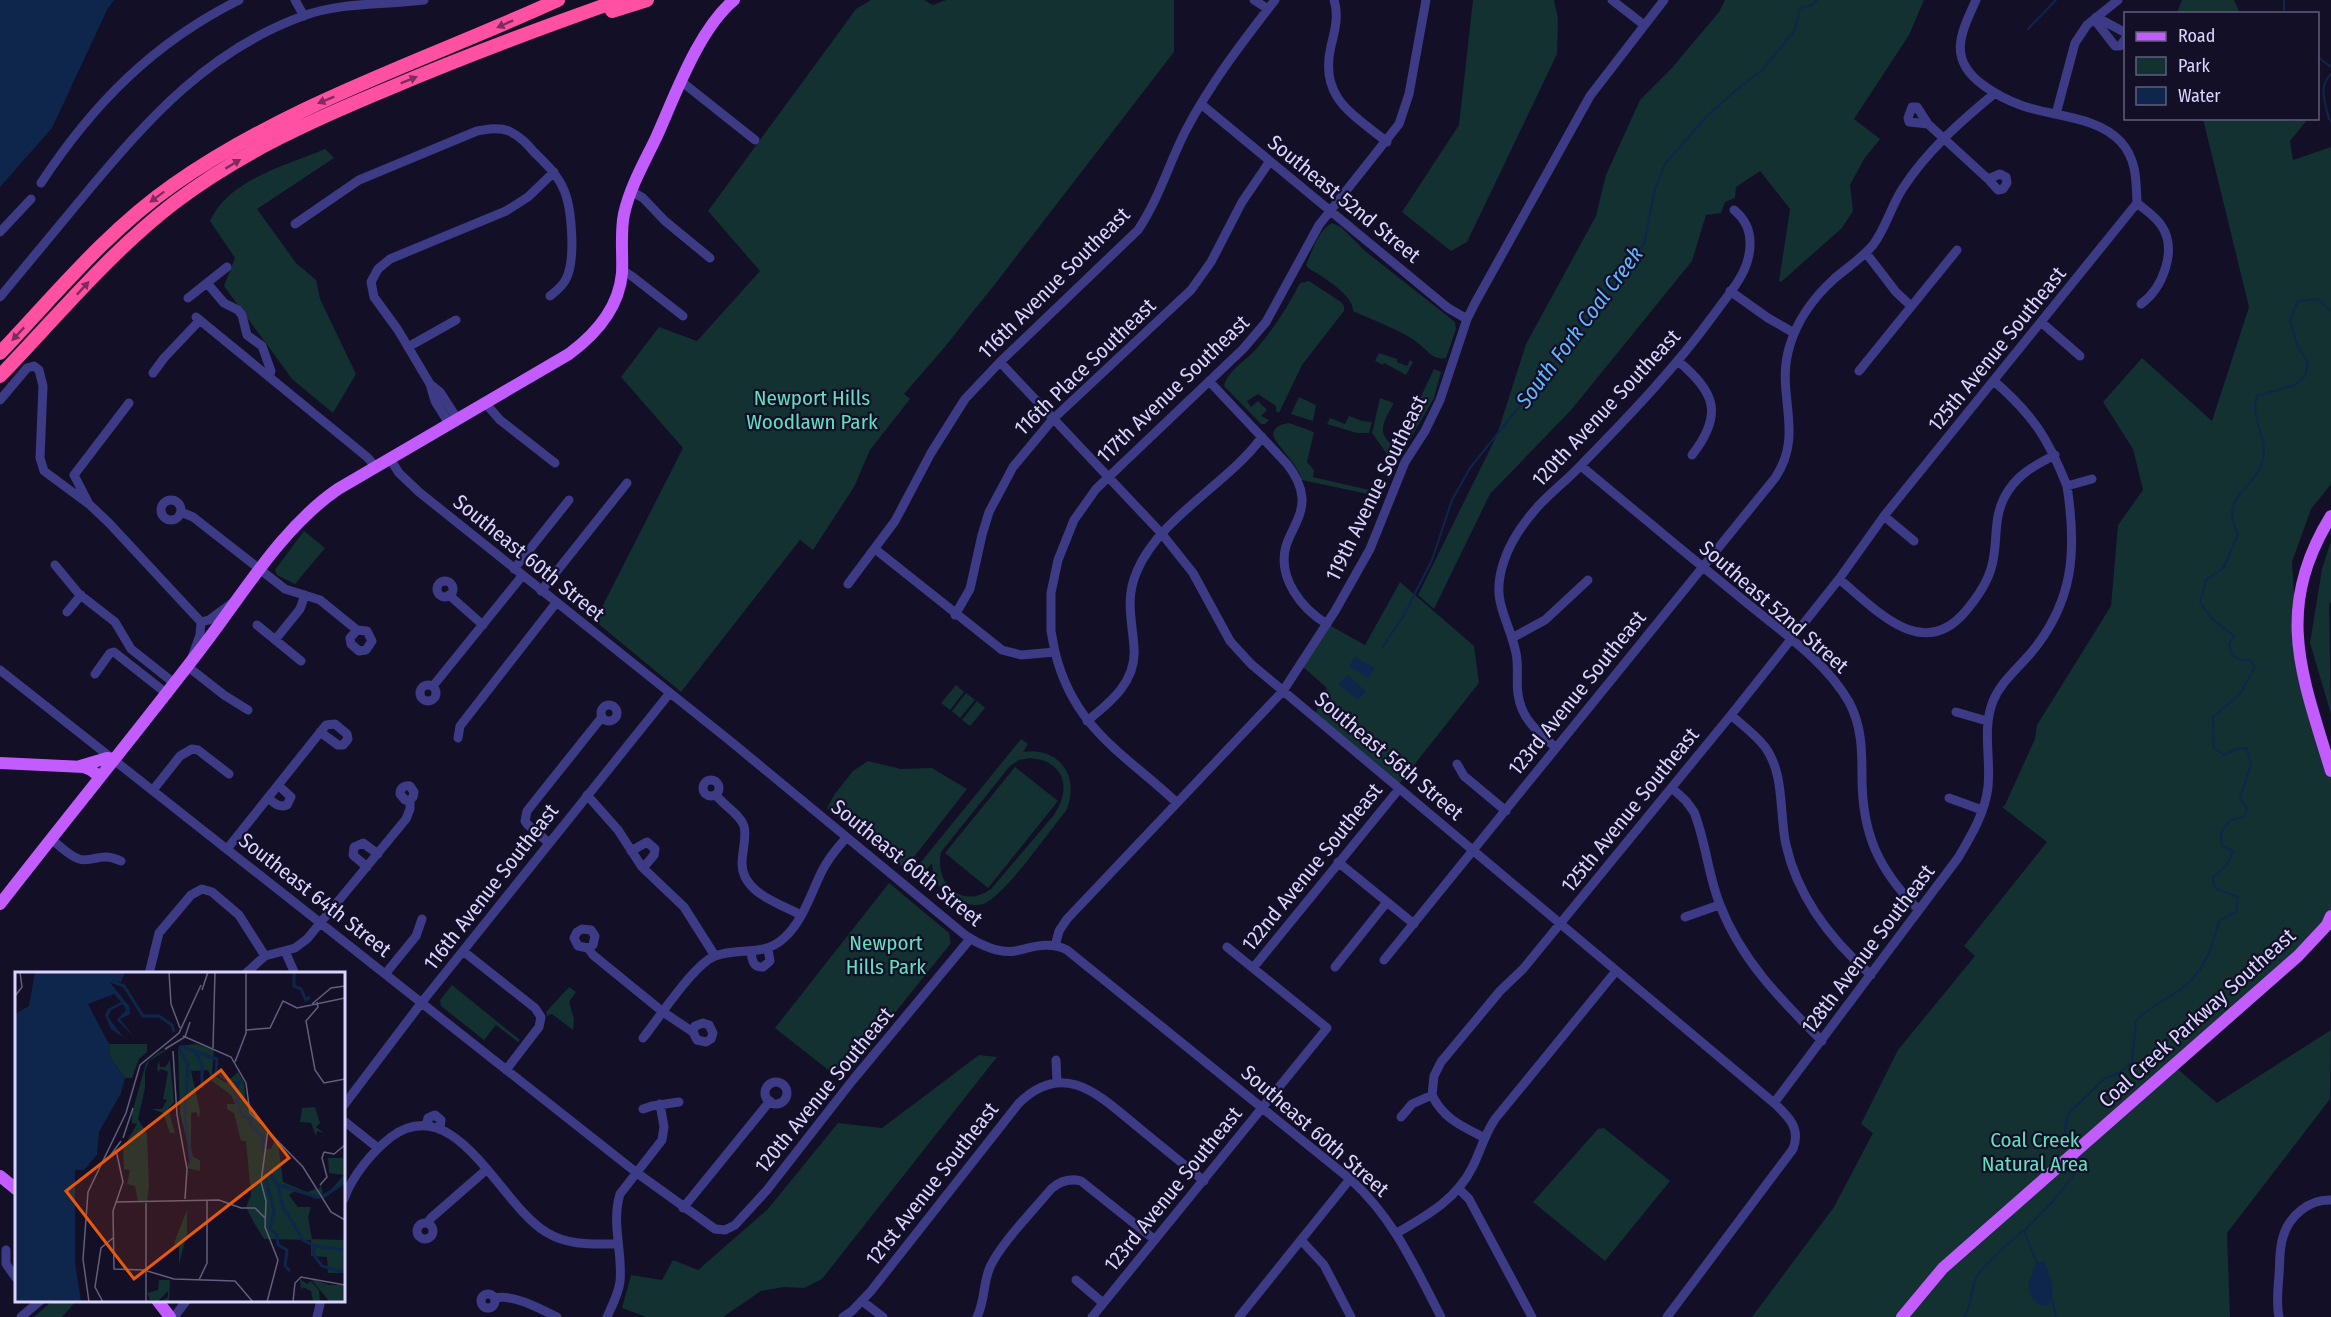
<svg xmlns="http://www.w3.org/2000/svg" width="2331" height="1317" font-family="'Fira Sans Condensed',sans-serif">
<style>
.green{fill:#123130;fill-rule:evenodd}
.water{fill:#0e264c}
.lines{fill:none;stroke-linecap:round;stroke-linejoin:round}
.stream{stroke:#0e264c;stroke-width:2}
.minor{stroke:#3d3a86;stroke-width:9}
.major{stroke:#c25cff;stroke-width:12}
.highway{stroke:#ff50a4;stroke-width:14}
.oneway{fill:#7d2c5f}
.labels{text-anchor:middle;stroke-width:4.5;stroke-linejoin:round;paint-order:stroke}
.street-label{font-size:21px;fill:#dad5ff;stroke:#130f27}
.park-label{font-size:21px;fill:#60e0c0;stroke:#130f27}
.water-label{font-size:22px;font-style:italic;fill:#63b7ff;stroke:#130f27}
.inset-river{fill:none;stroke:#0e264c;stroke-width:3}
.inset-road{fill:none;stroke:#635e7d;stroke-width:1.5}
.view{fill:#e8590c;fill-opacity:0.15;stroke:#e8590c;stroke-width:3}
.inset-edge{fill:none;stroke:#dad5ff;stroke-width:3}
</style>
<rect width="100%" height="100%" fill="#130f27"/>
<path class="green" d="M871 0H924L933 5 946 0H1174V52L995 284 944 348 904 394 910 399 870 450 854 487 813 550 800 540 681 692 595 621 683 448 621 377 659 327 697 341 760 271 708 211 856 9Z
M1473 0H1554L1558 19 1557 54 1467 242 1451 251 1402 212 1459 125Z
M1725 0H1924L1909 35 1854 119 1880 139 1864 159 1850 185 1853 211 1842 228 1781 282 1779 281 1790 209 1760 171 1736 187 1735 198 1725 202 1721 213 1706 215 1692 261 1572 409 1490 494 1434 609 1418 595 1497 435 1526 344 1596 216 1606 175 1640 100 1671 69 1719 12Z
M2182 0H2234L2240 13H2177Z
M2288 118 2289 121 2308 119 2290 141 2293 160 2331 147V484L2311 509 2292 562 2297 637 2331 774V912L2327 925 2174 1066 2217 1103 2331 1030 2330 1099 2227 1233 2230 1317H1752L1834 1207 1873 1133 1861 1124 1898 1050 1975 956 1964 946 2047 842 2002 807 2005 805 2035 739 2037 725 2111 606 2118 525 2143 490 2133 449 2103 402 2142 358 2212 421 2249 307 2203 119Z
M325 149 334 158 257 209 296 263 316 280 320 299 356 374 333 413 292 379 224 286 235 258 210 221C229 179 285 166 325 149Z
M1332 223 1341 227 1365 251 1455 322 1456 329 1446 358C1433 361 1427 350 1418 343 1405 332 1370 319 1353 311 1354 295 1320 275 1308 268L1306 265C1312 252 1318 230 1332 223Z
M1309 281 1341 302 1344 306V311L1302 365 1279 413 1276 411V406L1258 394 1247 401 1251 407 1258 401 1267 410 1261 416 1269 420 1265 424H1261L1224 386C1228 370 1248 359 1258 347 1275 327 1288 306 1300 283Z
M1379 353 1397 359V362L1407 366 1410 360 1413 362 1406 375 1384 363 1383 365 1375 361Z
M1434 369 1441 372 1434 398 1409 441 1402 436Z
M1299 397 1316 405 1313 421 1291 414Z
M1380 398 1394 403C1388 414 1377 429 1387 440 1390 444 1395 446 1399 449L1390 478 1387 479 1384 474 1387 454 1372 433Z
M1349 416 1362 421 1372 422 1369 433H1357L1327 424 1330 418 1345 424Z
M1289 423 1314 432 1307 462 1314 470 1313 477 1382 493V497L1302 480C1297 463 1281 451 1273 436 1273 427 1281 424 1289 423Z
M304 531 325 548 295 584 277 575 275 570Z
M2331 541V602L2329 604 2331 714 2310 643 2322 569Z
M1400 582 1474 646 1479 683 1399 784 1315 714 1327 688 1303 667 1329 625 1365 645Z
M956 685 964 692 950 710 941 703Z
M966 693 975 700 960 718 952 711Z
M977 701 985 708 970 726 962 720Z
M1021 739 1028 744 1023 752C1059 746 1081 777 1066 811 1048 832 1006 895 983 904 975 907 963 903 956 900 940 893 933 880 932 863L919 878 912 873ZM1030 758C1036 759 1044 760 1049 763 1070 776 1065 798 1054 815L991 889C962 910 934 884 941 852L1010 766 1019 760Z
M868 761 901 769 932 768 967 789 907 866H901L827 808 834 795 853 771Z
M1015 767 1058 801 988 888 945 853Z
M889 883 949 933 951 943 841 1080 775 1028Z
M452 985 520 1040 518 1042 496 1025 484 1040 441 1006 440 1000Z
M569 987 576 992 569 1002 574 1019 573 1030 552 1014 547 1016 546 1012Z
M979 1055 997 1057 822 1279 804 1288 784 1287 761 1291 723 1317H646L622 1308 631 1275 662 1280 673 1260 698 1270 767 1210 838 1123 882 1128Z
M1604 1128 1670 1181 1605 1261 1533 1202 1598 1129Z
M52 1301H76L62 1317H34Z"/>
<path class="water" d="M0 0H114L107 10 52 128 0 187Z
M1355 656 1374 668 1368 678 1349 666Z
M1347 675 1366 691 1358 700 1339 684Z
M2044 1261C2050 1276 2058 1290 2048 1305L2040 1306C2022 1290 2029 1283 2036 1263Z"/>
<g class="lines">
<path class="stream" d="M2284 0V14
M2028 29 2056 0
M2318 57 2331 67
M2331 74C2318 86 2325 103 2329 119L2331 121
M1382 648 1404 615 1432 560 1452 500 1470 468 1580 331 1609 287 1644 244 1655 189 1665 164 1706 117 1736 90 1762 70 1795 30 1800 8 1812 5 1817 0
M2068 1140 2065 1129 2069 1113 2105 1078 2119 1073 2132 1062 2136 1020C2150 1007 2165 1000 2180 990 2204 973 2212 948 2219 921L2236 912 2238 897C2226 891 2212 893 2213 877L2227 865 2233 851 2222 846 2221 832 2230 820 2244 817 2247 809 2240 798 2251 765 2247 748 2236 749 2224 755 2214 748 2213 717 2240 694 2255 667 2249 659 2242 661 2232 655 2229 644 2234 636 2213 620 2200 602 2206 580 2224 567 2238 534C2215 494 2264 487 2264 451 2264 432 2250 415 2257 396L2295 385 2305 376 2308 363 2297 345 2290 320 2298 301 2318 299 2331 311
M2037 1264 2024 1231 2054 1200 2074 1175
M2051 1296 2056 1317
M1964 1317C1972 1306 1970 1294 1975 1281 1980 1267 2011 1241 2023 1231"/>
<path class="minor" d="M295 0 304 16
M1254 0 1268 9
M1334 0C1339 15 1335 30 1331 46 1319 97 1351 113 1387 142
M1612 0 1644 25
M1976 0C1961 33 1947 59 1983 85 1995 94 2009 101 2023 106 2055 117 2097 116 2121 142 2137 160 2136 181 2137 203
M2096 17 2126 33
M2094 19 2115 46H2120L2126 38
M682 82 755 140
M1201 104 1448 308 1467 319
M2056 114 2075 43 2087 25 2118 0
M1928 124 1909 122 1908 118 1912 107H1917L1928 124 1988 179 2000 174 2006 177 2007 183 2003 189 1998 190 1988 179
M41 183C93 104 153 43 239 0
M631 191 643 198 665 221 710 258
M2137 203C2145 210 2155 216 2161 225 2178 249 2163 288 2141 304
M295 224 359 180 477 131C488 129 499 127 509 131 520 136 527 144 534 152 545 163 557 174 563 188 572 206 576 260 566 279 563 286 556 291 550 296
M0 232 31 199
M1866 253 1896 292 1911 306
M622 270 633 277 683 316
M207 283 224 303 238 310 242 315 247 335 262 346 271 371 269 377
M1730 291 1768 318 1794 333
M0 297C29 262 58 227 87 192 149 118 209 50 303 16 341 2 384 5 424 0
M188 298 227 267
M196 317 367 457 376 467
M2041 322 2080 356
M408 347 456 320
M1678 361C1715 392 1724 414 1692 455
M1000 362 1162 534 1193 573 1230 641 1251 664 1774 1103C1789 1117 1801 1128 1793 1149L1667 1317
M1859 371 1957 250
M153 373 164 358 200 320
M1209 381 1287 464C1295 474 1301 485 1302 498 1303 516 1291 530 1286 546 1277 578 1302 609 1327 624
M1994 381C2033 415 2048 438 2067 486L2092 479
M430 384 435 401 450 425
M0 400 27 368 34 366 39 370 43 386 40 458 44 471 90 505 109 523 201 622
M486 404 500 420 555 463
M458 420 440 392 430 384 398 330 374 297 371 282 378 269 390 259 506 211 528 197 554 172
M390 459 399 473 419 492 729 740 965 935C978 944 999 954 1015 951 1033 947 1049 941 1067 950L1350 1179C1393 1217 1415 1267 1441 1317
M1581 466C1635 511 1688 555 1742 599 1779 630 1825 660 1849 702 1862 726 1862 752 1862 777 1862 834 1879 871 1919 910
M161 510a10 10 0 1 1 20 0a10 10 0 1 1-20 0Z
M89 504 74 475 129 403
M181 512 193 517 285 589 320 600 357 630 367 631 372 641 366 650 359 651 351 644 350 638 357 630
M1884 516 1914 541
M875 549 1002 650 1021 655 1055 652C1074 729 1124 753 1177 803
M55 565 79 594 115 622 131 649 174 683
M514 569 569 500
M1839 579C1875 608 1921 663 1965 612 1976 599 1988 583 1992 565 1998 543 1993 520 2004 498 2015 476 2033 466 2055 455
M437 589a8 8 0 1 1 16 0a8 8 0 1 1-16 0Z
M848 584 895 521 931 453 965 399 1000 362 1138 230C1159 199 1169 163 1186 130 1210 84 1243 41 1275 0
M541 591 627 483
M449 595 483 625
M67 612 81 595
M955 615 970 589 982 535 989 512 1013 467 1053 419 1191 290 1211 262 1242 202 1270 161
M201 622 209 620 232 603
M257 625 301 661
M1512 638 1545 620 1588 580
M275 640 300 609 305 595
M1055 652 1051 631V593L1058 560 1074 520 1096 489 1243 349 1266 322 1319 225 1399 124 1409 94 1426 0
M191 660 200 635 201 622
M187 666 224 695 248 710
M0 670 637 1173 715 1229 725 1230 735 1225 767 1190 852 1081 970 939
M95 674 110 653 114 652 166 693
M420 693a8 8 0 1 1 16 0a8 8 0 1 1-16 0Z
M433 686 522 576
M601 713a8 8 0 1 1 16 0a8 8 0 1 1-16 0Z
M1956 712 1987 721
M1731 715C1742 725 1755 734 1765 747 1785 774 1779 813 1786 845 1798 898 1831 940 1871 975
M1087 721C1111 702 1137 681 1134 647 1132 620 1125 598 1137 571 1160 517 1228 484 1262 437
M458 738 460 726 556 603
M1556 748C1538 732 1521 719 1518 694 1516 680 1519 667 1516 653 1508 616 1490 602 1504 561 1510 543 1522 525 1534 511 1549 493 1568 480 1583 463 1630 415 1676 367 1715 313 1727 296 1743 279 1748 259 1753 239 1749 222 1734 210
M1457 764 1464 776 1506 811
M703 788a8 8 0 1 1 16 0a8 8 0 1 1-16 0Z
M1672 788 1686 801 1694 812C1706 842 1708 875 1720 905 1741 960 1781 1000 1822 1041
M153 790 180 756 192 749 198 750 229 774
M587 795 618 830 642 867 684 907 715 956
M716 795C724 806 739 813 744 826 747 837 742 852 742 863 742 893 779 903 801 915
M268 798C274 803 279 808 287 805L291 797 278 785
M1949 798 1982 810
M51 839C59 845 69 856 79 859 95 863 99 851 121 861
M549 843 527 824 525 821 527 811 602 717
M227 849 326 725 335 724 347 734 348 739 343 745H338L320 732
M631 851 647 842 655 849 654 855 643 868
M1338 862 1414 924
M367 867 353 855 354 847 363 843 378 854
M1685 917 1719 905
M1055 946 1059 931 1067 919 1283 691 1335 611 1370 549 1405 462 1425 431 1440 400 1467 319 1475 303 1590 96 1664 0
M588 948 593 945 595 936 591 930 582 929 577 932 574 938 578 946 588 948 593 955 663 1012 693 1032 697 1040 706 1042 711 1039 713 1033 709 1025 703 1023 695 1026 693 1032
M285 951 295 974
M463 951 535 1008 541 1017 539 1027 506 1070
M751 952C752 960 753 968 763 967L770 961 768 949
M1384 960 1775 478C1806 432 1774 394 1790 345 1798 318 1814 297 1835 278 1848 267 1862 258 1873 245 1886 228 1891 206 1903 188 1927 151 1960 122 1995 93
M1335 967 1387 902
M1253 968 1399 789
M386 973 416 936 422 919
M149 974 159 933 191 895 202 889 212 892 239 915 265 956
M245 974 265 956 295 948 307 939 406 819 410 809V800L413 797 414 792 410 786C404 785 400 788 400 794L405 800H410
M643 1038C659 1018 694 964 715 956 739 947 764 957 784 938 803 921 811 893 822 871 828 859 837 848 846 838
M1056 1060 1057 1082
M765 1093a11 11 0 1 1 22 0a11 11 0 1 1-22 0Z
M1432 1095C1443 1118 1461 1126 1483 1137
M1774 1103 1958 858C1971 836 1985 813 1988 787 1991 757 1982 729 1993 701 2001 682 2017 669 2030 654 2074 602 2077 551 2067 486
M344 1105 422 1002 669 694
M643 1109 652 1106 679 1102
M1401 1117 1412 1104 1432 1095 1434 1076 1441 1062 1500 991 1523 969 1731 715 1839 579 1884 516 2137 203
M344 1121 378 1148
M426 1126 428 1118 435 1115 441 1120 440 1129
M1459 1189 1469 1199 1532 1317
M344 1199C352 1176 372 1152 391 1137 456 1089 500 1205 546 1232 568 1246 593 1244 617 1244
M683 1208 770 1101
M427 1223 431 1218 486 1170
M417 1231a8 8 0 1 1 16 0a8 8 0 1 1-16 0Z
M1397 1233C1428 1215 1457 1199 1473 1166 1481 1149 1485 1134 1495 1119L1616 971
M1301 1240 1324 1265 1351 1317
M6 1250V1264L16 1278
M1076 1280 1103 1303
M481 1301a7 7 0 1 1 14 0a7 7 0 1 1-14 0Z
M495 1298C514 1294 540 1309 557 1317
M862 1301 883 1317
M21 1317 41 1300
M174 1317 187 1300
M317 1317 321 1300
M607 1317C612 1306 618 1295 620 1282 623 1253 611 1223 620 1194L662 1140 664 1127 660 1104
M843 1317 852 1311 871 1291 1019 1103C1065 1058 1101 1097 1139 1128 1161 1146 1182 1163 1204 1181
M977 1317C985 1301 983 1283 990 1267 1001 1243 1033 1211 1051 1189 1060 1181 1070 1178 1081 1181L1155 1240
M1092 1317 1327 1028 1227 947
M1239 1317 1350 1179
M2279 1317C2276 1303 2278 1289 2279 1275 2280 1263 2279 1249 2283 1237 2289 1216 2309 1199 2331 1200"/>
<path class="major" d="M2331 516C2273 610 2302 675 2331 771
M0 763 84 767 91 770 100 777
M80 766 107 758 114 759
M0 904C66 819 134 736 200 650 242 596 281 528 338 489L569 354C596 334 619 308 622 273 623 253 620 233 624 214 630 187 644 163 656 138 675 96 698 30 734 0
M0 1176 16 1189
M157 1300 170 1317
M1902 1317 1943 1268 2298 956 2327 925 2331 916"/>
<path class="highway" d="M612 11 647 0
M0 353C55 295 107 231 173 185 290 103 429 59 558 0
M0 376C56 318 109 253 174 203 239 153 315 119 390 88 466 56 543 27 620 0"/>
</g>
<defs><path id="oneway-solid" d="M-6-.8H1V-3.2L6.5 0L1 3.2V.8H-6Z" transform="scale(1.5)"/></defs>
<g class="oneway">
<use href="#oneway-solid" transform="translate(505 24) rotate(156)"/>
<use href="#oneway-solid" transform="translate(409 80) rotate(-22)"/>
<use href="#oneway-solid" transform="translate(326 100) rotate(158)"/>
<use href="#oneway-solid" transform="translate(233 164) rotate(-31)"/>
<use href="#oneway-solid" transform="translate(157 197) rotate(143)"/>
<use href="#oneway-solid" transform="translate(83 288) rotate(-47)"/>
<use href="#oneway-solid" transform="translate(18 334) rotate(133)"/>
</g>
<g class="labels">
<g class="street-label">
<text transform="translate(1344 199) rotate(39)" y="7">Southeast 52nd Street</text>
<text transform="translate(1054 283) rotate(-45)" y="7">116th Avenue Southeast</text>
<text transform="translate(1997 349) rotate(-51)" y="7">125th Avenue Southeast</text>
<text transform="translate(1085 367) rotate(-44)" y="7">116th Place Southeast</text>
<text transform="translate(1173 389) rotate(-44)" y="7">117th Avenue Southeast</text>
<text transform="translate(1606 408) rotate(-47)" y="7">120th Avenue Southeast</text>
<text transform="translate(1376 488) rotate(-64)" y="7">119th Avenue Southeast</text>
<text transform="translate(529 558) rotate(39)" y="7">Southeast 60th Street</text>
<text transform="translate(1774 607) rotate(41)" y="7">Southeast 52nd Street</text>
<text transform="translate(1577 693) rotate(-51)" y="7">123rd Avenue Southeast</text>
<text transform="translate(1389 756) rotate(40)" y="7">Southeast 56th Street</text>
<text transform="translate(1630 810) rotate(-51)" y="7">125th Avenue Southeast</text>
<text transform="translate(907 863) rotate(39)" y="7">Southeast 60th Street</text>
<text transform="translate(1312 867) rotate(-51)" y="7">122nd Avenue Southeast</text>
<text transform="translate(491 887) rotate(-52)" y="7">116th Avenue Southeast</text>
<text transform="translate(315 895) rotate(38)" y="7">Southeast 64th Street</text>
<text transform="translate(1868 949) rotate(-53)" y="7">128th Avenue Southeast</text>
<text transform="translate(2197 1018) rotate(-42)" y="7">Coal Creek Parkway Southeast</text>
<text transform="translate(824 1090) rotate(-51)" y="7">120th Avenue Southeast</text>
<text transform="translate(1315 1131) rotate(41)" y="7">Southeast 60th Street</text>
<text transform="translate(932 1184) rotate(-52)" y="7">121st Avenue Southeast</text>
<text transform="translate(1173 1189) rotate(-51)" y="7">123rd Avenue Southeast</text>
</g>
<g class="park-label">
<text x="812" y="405">Newport Hills<tspan x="812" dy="24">Woodlawn Park</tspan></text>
<text x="886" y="950">Newport<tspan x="886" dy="24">Hills Park</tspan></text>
<text x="2035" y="1147">Coal Creek<tspan x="2035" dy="24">Natural Area</tspan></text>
</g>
<g class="water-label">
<text transform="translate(1579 327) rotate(-53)" y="8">South Fork Coal Creek</text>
</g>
</g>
<g transform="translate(15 972)">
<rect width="330" height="330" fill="#130f27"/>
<path d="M94 72H132V80L124 87 117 106H110L95 85ZM181 72 199 78 197 102 211 111 223 100 229 111 231 133 252 156 251 177H256L260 167 263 171 268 210 292 220 301 217 306 227 280 219 274 223 283 235H296L293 245 297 267 330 268V330H315L295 306 314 313H329V301H313L312 285 296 284V268L249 267 238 249 231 235 236 223 231 169H226L219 141 212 137V132H220L216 123 197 109 193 98 176 99 185 139 184 146 181 140 176 141V175L178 185 185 188V199L172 196 176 185 165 141 163 80 164 74ZM157 75 134 89 130 99V116L123 147 132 162 134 214 132 230H123L120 214 112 212 115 198 109 197 108 176 122 152 117 151V141L131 91 143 81ZM155 88 159 130 153 137 160 161H155L148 141 136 137H147L152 128 148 127 153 100 146 97 143 100 142 96 144 89 145 95H150ZM300 135 305 151 301 155 309 161 302 159 301 164 296 151 285 150 287 136ZM330 176V211L308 227 303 218 306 212 308 222 314 220 329 203 314 201 313 186H328ZM172 238V262L164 292V276L159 271ZM285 307 292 312 296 309 304 318 305 330H298L296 319 288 315 286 318ZM144 308H155L154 330H146L153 325V319L143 329 135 328 132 321 143 318Z" fill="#123130"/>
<path d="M20 0H110L106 10 93 8 114 34 115 42 105 47 119 65 102 48 111 38 108 32 96 38 93 45 108 65 96 57 90 43 93 37 106 30 99 22 73 32 94 72 95 85 110 106 106 121 84 160 82 183 69 198H60V291L66 330H0V42L14 34Z" fill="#0e264c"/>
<path class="inset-river" d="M279 0V14L286 17 291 28 295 25M93 8 109 14 128 44H144L157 53 159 60M165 74 202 87 201 100 216 111 225 110 219 120 224 125 222 129 228 145 236 147 235 152 247 164 248 180M164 76 173 92 170 144 176 191M180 79 187 93V116M253 198 263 214 268 235 288 268 300 274 330 278M250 204 259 239 255 257 262 263 263 273 272 278 270 294 275 299M264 213 304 226M308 224 326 213 330 204M300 274 298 282 307 294 330 300"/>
<path class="inset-road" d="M154 0 156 32 165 56M187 18 193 0M0 24 7 15 5 0M302 30 303 35 291 49 300 98 309 111 330 107M297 32 316 16 330 14M231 58 255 56 268 29 282 36 330 26M168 64 216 85 231 111 235 141 253 158 246 210 251 229 250 255 263 288 252 330M198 76 200 0M150 77 170 65 175 50M158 79 162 143 172 197 170 227M220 90 231 61V0M254 160 288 195 316 240 330 248M108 166 118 136M101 178 108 210 98 239 99 297 129 298 159 307 220 309 238 330M309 180 319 182 330 173M95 184 106 169M305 213 312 205 307 186 309 180M101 230 204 228 226 236H240L250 246M184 308 192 291V228M74 330 68 287 73 220 111 141 125 93 164 61 186 13M88 330 80 315 86 276 98 266M131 330V231M278 330 280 311 286 305 330 313"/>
<path class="view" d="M206 98 274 186 119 307 51 219Z"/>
<rect width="330" height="330" class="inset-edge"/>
</g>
<rect x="2124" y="12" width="195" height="108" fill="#130f27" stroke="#635e7d" stroke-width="1.5"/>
<rect x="2136" y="32" width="30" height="9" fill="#c25cff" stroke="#635e7d" stroke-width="1.5"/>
<text x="2178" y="42" font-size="18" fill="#dad5ff">Road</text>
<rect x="2136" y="57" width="30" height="18" fill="#123130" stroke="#635e7d" stroke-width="1.5"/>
<text x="2178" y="72" font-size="18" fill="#dad5ff">Park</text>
<rect x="2136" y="87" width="30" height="18" fill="#0e264c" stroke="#635e7d" stroke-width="1.5"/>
<text x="2178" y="102" font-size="18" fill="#dad5ff">Water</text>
</svg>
